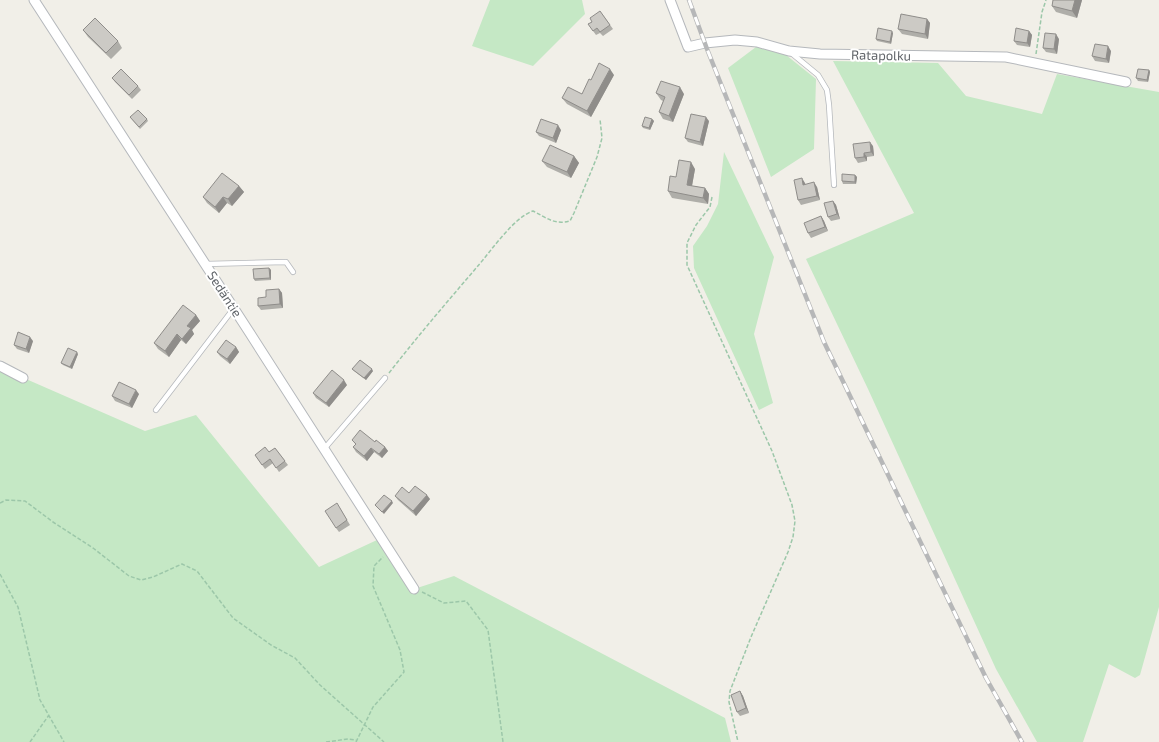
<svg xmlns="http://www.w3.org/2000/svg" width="1159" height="742" font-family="'Exo 2',sans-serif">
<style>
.green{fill:#c5e8c5}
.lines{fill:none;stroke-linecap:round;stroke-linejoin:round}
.service-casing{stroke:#b5b8bc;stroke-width:6}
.minor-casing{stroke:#b5b8bc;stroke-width:11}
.path{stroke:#9cc7a9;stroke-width:1.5;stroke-dasharray:4 2;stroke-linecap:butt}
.service{stroke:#fff;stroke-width:4.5}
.minor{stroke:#fff;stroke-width:9}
.rail-casing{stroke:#b6b7b8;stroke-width:4.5}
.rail{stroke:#fff;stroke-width:3;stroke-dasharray:9;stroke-linecap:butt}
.wall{fill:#afaea9}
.shaded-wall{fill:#8f8d8a}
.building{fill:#cccac5;stroke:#8f8d8a}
.labels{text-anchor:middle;stroke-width:4;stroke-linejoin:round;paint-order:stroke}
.street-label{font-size:13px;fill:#5f6368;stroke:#fff}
</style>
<rect width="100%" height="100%" fill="#f1efe8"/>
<path class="green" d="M490 0H582L585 14 533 66 472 46Z
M756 47 786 55 816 79 814 149 771 177 728 68Z
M833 61 938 63 966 96 1042 114 1057 74 1159 92V607L1140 675 1135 678 1109 664 1083 742H1037L996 669 868 389 806 259 914 213Z
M724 152 774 257 754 334 773 403 759 410 694 268 693 246 707 226 718 204Z
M0 365 26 379 145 431 196 415 319 567 377 540 389 550 414 589 454 576 725 718 731 742H0Z"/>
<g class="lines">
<defs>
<path id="service" d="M790 52 818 75 827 90 829 105 834 185
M205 264 286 262 293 272
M156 410 234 308
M324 449 385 378"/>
<path id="minor" d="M34 0C162 196 288 392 414 589
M670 0 688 47 705 43 735 40 757 42 789 51 820 54 1006 57 1126 82
M0 366 23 378"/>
</defs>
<use href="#service" class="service-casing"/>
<use href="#minor" class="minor-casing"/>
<path class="path" d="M1036 54 1042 12 1046 0
M712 197 710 207 696 225 687 243V265L772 451 792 505 795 521 793 537 788 552 751 637 730 691 729 702 738 742
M389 373C417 337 447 302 477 267 491 251 514 217 533 211 547 218 554 225 570 221L574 213 597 157 602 138 600 119
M0 503 6 500 25 501 53 522 93 548 129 576 141 580 153 577 182 564 197 571 233 618 271 645 295 658 320 685 384 742
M0 574 18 607 40 700 64 742
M422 592 444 603 466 601 488 630 503 742
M30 742 49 715
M326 742 348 739 356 740
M356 742 373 707 404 672 400 650 373 586 374 566 383 557"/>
<use href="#service" class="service"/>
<use href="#minor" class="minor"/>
<defs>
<path id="rail" d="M689 0 707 49 824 342 986 678 1022 742"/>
</defs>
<use href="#rail" class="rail-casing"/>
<use href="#rail" class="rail"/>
</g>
<path class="wall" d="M1053 0H1082L1077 18 1056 12 1052 6Z
M600 11 613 29 603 36 600 33 596 35 588 24 592 22Z
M927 19 930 23 928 39 902 34 898 29Z
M83 30 118 41 122 48 111 59 88 37Z
M1029 31 1032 35 1030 47 1017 45 1014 41Z
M893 33 891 44 877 41 876 39Z
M1059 39 1057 54 1046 52 1043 48Z
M1111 51 1109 63 1095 61 1092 56Z
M1149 70 1150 72 1148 82 1138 81 1136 78Z
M614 75 591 117 567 104 562 98 582 94 591 80Z
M112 78 138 86 141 90 132 99 115 82Z
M656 93 684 94 673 122 663 119 659 112 663 101 661 100Z
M130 117 147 119 148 121 140 129Z
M652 119 654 121 650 130 643 128 642 126Z
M709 121 703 146 688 142 685 138Z
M561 130 556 143 539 136 536 132Z
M873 146 874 156 867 157V161L858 163 855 158Z
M574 156 579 163 571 178 547 167 542 161Z
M695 169 692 186 705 188 709 194 708 204 672 198 668 191 676 177Z
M855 175 857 177 856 184H843L842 181Z
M805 183V184L817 187 820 200 801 205 798 200Z
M239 186 244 192 232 206 227 203 219 213 207 203 203 197Z
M833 201 836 205 840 219 831 221 828 217Z
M821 216 824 221 828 231 811 238 808 233Z
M269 268 271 270V280L255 281 254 279Z
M279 289 282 293 283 308 261 310 258 306 266 297Z
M196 315 200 321 192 330 194 334 186 344 181 340 169 357 158 349 154 343Z
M33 341 29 353 17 349 14 345Z
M236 347 239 352 230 364 220 356 217 352Z
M78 354 72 369 63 365 61 363Z
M352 369 373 371 366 380 354 371Z
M347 385 329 407 316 398 313 393Z
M139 394 132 408 115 401 112 396Z
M352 440 375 442 385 447 388 451 382 458 374 452 367 461 356 452 353 447 356 445Z
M275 448 288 465 279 472 273 463 265 469 255 455 269 452Z
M409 493 430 499 416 516 398 500 395 496Z
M340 508 350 525 339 532 336 528Z
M740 691 743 696 749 713 740 716 737 712Z"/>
<path class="shaded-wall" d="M1075 0H1082L1077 18 1072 11Z
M927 19 930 23 928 39 925 34Z
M892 31 893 33 891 44 890 42Z
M1029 31 1032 35 1030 47 1027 43Z
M1056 34 1059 39 1057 54 1054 49Z
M1108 46 1111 51 1109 63 1106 59Z
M610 69 614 75 591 117 587 111Z
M1149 70 1150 72 1148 82 1147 80Z
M680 87 684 94 673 122 669 116Z
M706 117 709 121 703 146 700 142Z
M652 119 654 121 650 130 649 128Z
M558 125 561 130 556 143 553 138Z
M870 142 873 146 874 156 871 152Z
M864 153 867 157V161L864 157Z
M574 156 579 163 571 178 567 172Z
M691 162 695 169 691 191 687 185Z
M855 175 857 177 856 184 855 182Z
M802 178 805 183 807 189 803 185Z
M814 182 817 187 820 200 817 196Z
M239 186 244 192 232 206 228 199Z
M705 188 709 194 708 204 703 198Z
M223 197 227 203 219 213 215 207Z
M833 201 836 205 840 219 837 214Z
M821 216 824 221 828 231 825 227Z
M269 268 271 270V280L270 278Z
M279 289 282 293 283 308 280 304Z
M196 315 200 321 192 330 194 334 186 344 182 339 187 326Z
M177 334 181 340 169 357 165 351Z
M30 337 33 341 29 353 26 349Z
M236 347 239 352 230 364 227 359Z
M77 352 78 354 72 369 70 367Z
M372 369 373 371 366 380 364 378Z
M344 380 347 385 329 407 326 403Z
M136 390 139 394 132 408 129 404Z
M385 447 388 451 382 458 379 454Z
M371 448 374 452 367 461 364 456Z
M427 495 430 499 416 516 413 511Z
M392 501 393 503 384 514 382 512Z
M740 691 743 696 749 713 746 708Z"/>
<path class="building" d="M1053 0H1075L1072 11 1052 6Z
M600 11 610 25 600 32 597 28 593 31 588 24 592 22 590 18Z
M901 14 927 19 925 34 898 29Z
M95 18 118 41 106 53 83 30Z
M878 28 892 31 890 42 876 39Z
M1016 28 1029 31 1027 43 1014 41Z
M1045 33 1056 34 1054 49 1043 48Z
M1095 44 1108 46 1106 59 1092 56Z
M599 63 610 69 587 111 562 98 568 87 582 94 589 79 591 80Z
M121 69 138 86 129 95 112 78Z
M1138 69 1149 70 1147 80 1136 78Z
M661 81 680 87 669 116 659 112 665 97 656 93Z
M138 110 147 119 139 127 130 117Z
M691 114 706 117 700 142 685 138Z
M645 117 652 119 649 128 642 126Z
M541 119 558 125 553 138 536 132Z
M870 142 871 152 864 153V157L855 158 853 144Z
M550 145 574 156 567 172 542 161Z
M679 160 691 162 687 185 705 188 703 198 668 191 670 176 676 177Z
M222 173 239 186 228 199 223 197 215 207 203 197Z
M842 174 855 175V182L842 181Z
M802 178 803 185 814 182 817 196 798 200 794 180Z
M833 201 837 214 828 217 824 203Z
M821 216 825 227 808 233 804 223Z
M269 268 270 278 254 279 253 269Z
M279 289 280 304 258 306V298L266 297V290Z
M183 305 196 315 187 326 191 328 182 339 177 334 165 351 154 343Z
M18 332 30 337 26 349 14 345Z
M226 340 236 347 227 359 217 352Z
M68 348 77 352 70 367 61 363Z
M360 360 372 369 364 378 352 369Z
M332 370 344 380 326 403 313 393Z
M119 382 136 390 129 404 112 396Z
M360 430 375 442 376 440 385 447 379 454 371 448 364 456 353 447 356 444 352 440Z
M265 447 269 452 275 448 285 461 276 468 270 459 262 465 255 455Z
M415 486 427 495 413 511 395 496 402 487 409 493Z
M384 495 392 501 382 512 375 505Z
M337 503 347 520 336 528 325 511Z
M740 691 746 708 737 712 731 695Z"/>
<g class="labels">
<g class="street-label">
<text transform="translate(881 55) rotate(1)" y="5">Ratapolku</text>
<text transform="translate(225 294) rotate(57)" y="5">Sedäntie</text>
</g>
</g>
</svg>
